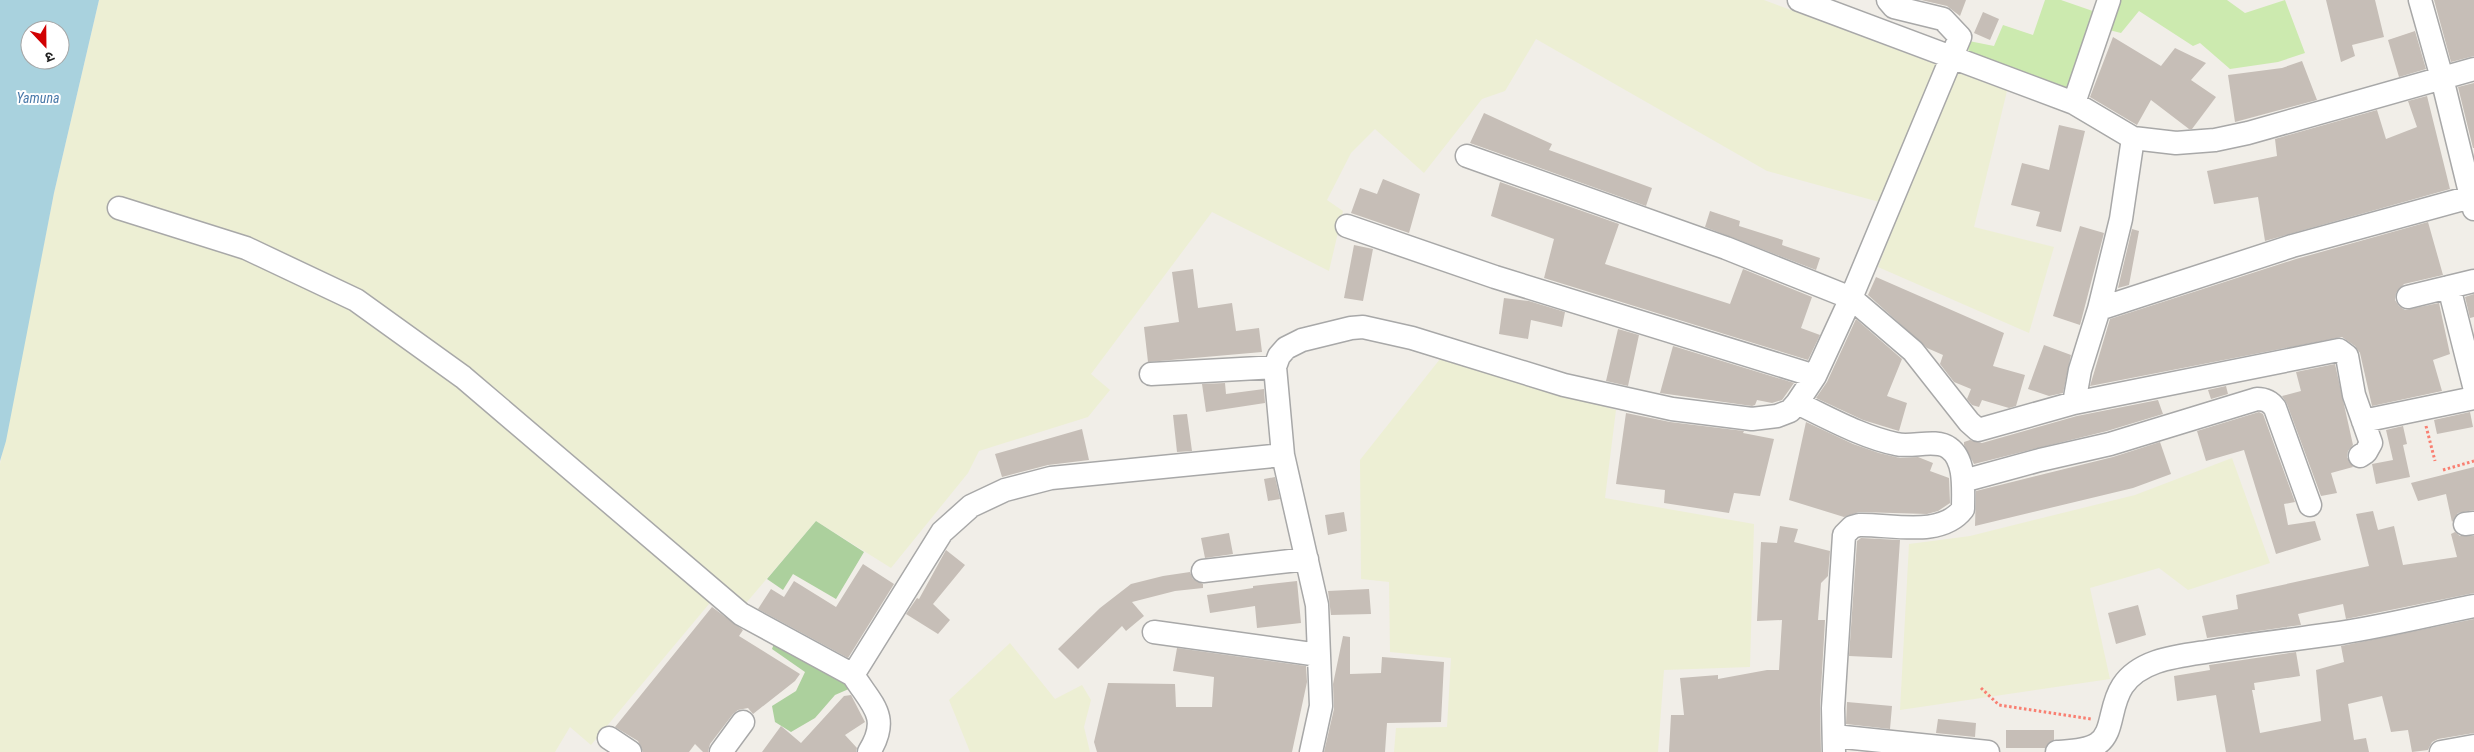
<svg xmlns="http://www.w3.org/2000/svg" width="2474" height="752" font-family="'Roboto Condensed','Noto Sans Devanagari',sans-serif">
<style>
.farmland{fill:#edefd4}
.grass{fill:#cceaaf}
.forest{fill:#acd09d}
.water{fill:#a9d2de;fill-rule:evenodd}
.building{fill:#c6beb7}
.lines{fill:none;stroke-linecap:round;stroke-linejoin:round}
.minor-casing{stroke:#a8a8a8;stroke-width:25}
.path{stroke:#f97f71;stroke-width:3;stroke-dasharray:2.5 2.5;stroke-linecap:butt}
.minor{stroke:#fff;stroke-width:22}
.labels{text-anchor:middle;stroke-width:4;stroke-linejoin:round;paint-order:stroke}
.water-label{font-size:14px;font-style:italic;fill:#4a7aa9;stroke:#fff}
</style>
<rect width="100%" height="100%" fill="#f1eee8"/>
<path class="farmland" d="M99 0H1764L2007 91 1974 227 2054 247 2029 333 1878 267 1901 208 1767 171 1536 39 1505 91 1482 99 1424 173 1375 129 1351 153 1327 200 1343 211 1329 271 1212 212 1091 374 1110 390 1088 417 979 451 968 473 891 568 816 521 741 609 719 592 591 745 570 727 555 752H0V464L54 193Z
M1440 359 1616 410 1605 498 1754 524 1750 667 1664 670 1658 752H1394L1396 728 1447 727 1451 658 1390 652 1389 582 1361 579 1360 460Z
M2232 458 2270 563 2188 590 2159 568 2090 588 2110 679 1900 710 1909 544 1970 536 2135 495Z
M1010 643 1055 699 1082 685 1091 700 1084 727 1090 752H970L949 700Z"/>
<path class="grass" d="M2045 0H2061L2110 17 2117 0H2227L2245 13 2285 0 2305 53 2278 62 2230 69 2200 43 2193 46 2139 11 2121 33 2093 26 2070 95 1968 58 1969 41 1994 46 2003 25 2033 35Z"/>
<path class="forest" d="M816 521 864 552 836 599 793 574 783 590 767 579Z
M776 638 845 676 851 688 835 695 815 718 791 732 775 722 772 706 796 691 805 672 772 649Z"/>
<path class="water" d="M0 0H99L54 193 6 441 0 461ZM30 30H60V60H30Z"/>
<path class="building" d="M1921 0H1966L1960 16 1947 6Z
M2326 0H2375L2384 37 2352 45 2355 56 2341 62Z
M2434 0H2474V56L2451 62Z
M1983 12 1999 19 1990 40 1974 33Z
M2415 31 2426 69 2399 77 2388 40Z
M2113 37 2161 66 2175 48 2206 63 2191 80 2216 97 2192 129H2189L2151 100 2137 125 2090 97Z
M2302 61 2317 100 2235 122 2228 75 2282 68Z
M2474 83V148H2473L2458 87Z
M2427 96 2450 189 2265 241 2258 197 2214 204 2207 171 2277 156 2275 139 2377 110 2386 139 2417 127 2408 101Z
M1484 113 1552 144 1549 150 1652 188 1646 206 1470 143Z
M2059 125 2085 131 2061 232 2036 226 2040 212 2011 205 2022 163 2049 170Z
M1383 179 1420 194 1409 233 1351 213 1360 188 1377 194Z
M1500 182 1619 224 1605 264 1730 304 1743 269 1812 297 1801 328 1820 335 1808 360 1544 278 1554 239 1491 216Z
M1710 211 1740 221 1739 226 1783 240 1782 245 1820 258 1816 270 1705 227Z
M2428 222 2443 275 2404 284 2396 293 2395 300 2399 306 2405 310 2439 303 2450 354 2433 360 2442 391 2372 406 2360 353 2355 346 2342 337 2090 386 2110 319 2296 259Z
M2080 226 2104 233 2080 325 2053 316Z
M2132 229 2139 231 2129 285 2118 288Z
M1354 245 1373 249 1363 301 1344 298Z
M1193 269 1198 308 1232 303 1236 331 1259 328 1262 352 1148 362 1144 327 1179 322 1172 272Z
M1876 277 2004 333 1993 366 2025 375 2016 406 2009 408 1982 400 1979 407 1972 405 1967 399 1971 389 1954 382 1940 364 1943 355 1927 348 1868 295Z
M2474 294V317L2470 318 2465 297Z
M1504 298 1529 301 1565 312 1562 327 1531 320 1528 339 1499 334Z
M1856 319 1902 359 1887 396 1907 403 1899 431 1863 420 1816 398 1827 382Z
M1618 329 1639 335 1628 386 1606 381Z
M2044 345 2071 355 2063 393 2049 396 2028 389Z
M1673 346 1794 383 1782 400 1772 403 1757 400 1755 405 1752 406 1660 393Z
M2335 364 2353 445 2348 451 2347 457 2353 467 2331 473 2337 493 2321 496 2287 404 2282 396 2301 391 2296 372Z
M1225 383 1226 394 1264 389 1265 403 1206 412 1202 384Z
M2226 386 2228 394 2211 399 2208 390Z
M2158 400 2163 414 2107 431 1974 464 1964 445V442L1970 440 1982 443 2077 416Z
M2259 412 2263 414 2295 502 2284 504 2288 525 2315 521 2321 540 2276 554 2244 450 2206 461 2197 431Z
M2470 412 2473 427 2437 434 2434 420Z
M1626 413 1670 422 1744 431 1743 433 1774 439 1760 496 1734 493 1729 513 1664 503 1665 490 1616 484Z
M1187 414 1192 451 1177 452 1173 415Z
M1806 422 1853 444 1879 453 1900 458 1918 457 1933 463 1930 471 1949 478 1950 503 1938 511 1927 514 1859 512 1844 517 1789 500Z
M2403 426 2407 444 2403 445 2410 477 2376 484 2372 464 2393 460 2386 430Z
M1082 429 1089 460 1048 465 1002 477 995 454Z
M2160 442 2171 474 2133 488 1975 526 1976 491 2113 457Z
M2474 467V510L2458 513 2452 522 2446 494 2418 501 2411 483Z
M1275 477 1280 499 1268 501 1264 479Z
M2373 511 2378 530 2394 526 2403 565 2457 557 2451 534 2455 532 2460 536H2474V593L2346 619 2343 604 2298 614 2301 625 2207 638 2202 616 2238 609 2236 595 2369 566 2356 514Z
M1344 512 1347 531 1328 535 1325 515Z
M1780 526 1798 529 1794 542 1830 551 1828 576 1821 583 1818 620H1825L1820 707 1821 752H1669L1671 715H1684L1680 678 1718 675V679L1767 670H1779L1782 620 1757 621 1761 542 1777 543Z
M1229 533 1233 554 1205 558 1201 538Z
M1861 538 1900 540 1892 658 1849 656 1857 541Z
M946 550 965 565 933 604 950 620 938 634 906 614 917 598 919 599Z
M863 564 894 584 848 658 758 609 771 589 784 597 794 581 836 607Z
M1190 572 1193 579 1203 584V588L1175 591 1132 602 1144 616 1126 631 1122 626 1078 669 1058 649 1100 608 1131 584 1163 576Z
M1297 581 1301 623 1257 628 1255 606 1210 613 1207 595 1253 588V586Z
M1369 589 1371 614 1331 615 1328 591Z
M2138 605 2146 635 2116 644 2108 613Z
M712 607 743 630 739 636 800 674 795 681 753 714 748 708 738 710 733 714 710 744 708 752H703L695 744 689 752H643L638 741 615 727Z
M2474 619V733L2438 739 2432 742 2428 750 2412 752 2408 730 2391 732 2382 696 2348 704 2354 740 2366 738 2369 752H2226L2216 695 2177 701 2174 676 2210 670 2209 665 2296 652 2300 676 2254 683 2255 690H2252L2260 733 2321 721 2316 670 2344 662 2341 646Z
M1343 636 1350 637V674L1381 673 1382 657 1444 662 1441 722 1387 723 1385 752H1324L1334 709 1333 684Z
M1177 648 1306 666 1307 682 1292 752H1097L1094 742 1108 683 1175 684 1176 707H1212L1214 677 1173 671Z
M851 695 865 722 845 735 857 748 856 752H762L781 726 801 743 844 696Z
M1847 702 1892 706 1890 729 1846 724Z
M1938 719 1976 723 1975 737 1936 733Z
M2006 730H2054V740L2045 748H2006Z"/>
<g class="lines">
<defs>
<path id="minor" d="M1799 0 2074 103 2133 138 2176 143 2215 140 2248 133 2474 69
M2420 0 2442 78 2474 209
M2074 103 2109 0
M1467 156 1726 248 1851 298 1913 351 1969 422 1978 430 2074 403 2080 370 2099 309 2292 246 2474 196
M119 208 246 248 356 300 463 377 741 614 853 675
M1347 226 1495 277 1815 376
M2449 287 2474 386
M2408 297 2474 281
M2099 309 2121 219 2133 138
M1151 374 1275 367
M1797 403C1829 418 1862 437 1896 444 1912 448 1936 438 1949 448 1966 460 1963 490 1963 509 1941 538 1891 524 1859 525L1852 527 1844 535 1833 708 1834 752
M2074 403 2339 350 2347 356 2354 395 2371 443 2366 452 2360 456
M2363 421 2474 398
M1963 481 2040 460 2110 444 2257 399C2265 399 2270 401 2275 408L2310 505
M2465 524 2474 523
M1203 571 1307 559
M1154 632 1319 655
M1834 736 1988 752
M609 738 630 752
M721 752 743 722
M869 752C891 717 872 705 853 675L942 532 971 506 1005 490 1051 478 1283 455
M1311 752 1321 706 1317 605 1283 455 1275 367 1279 356 1286 348 1302 340 1351 328 1363 327 1412 338 1564 385 1672 409 1752 419 1777 416 1790 411 1797 403 1815 376 1851 298 1960 37 1943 19 1894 7 1888 0
M2057 752C2070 751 2086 751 2097 744 2122 728 2099 682 2156 662 2174 656 2193 654 2212 651 2254 644 2297 639 2340 633 2385 626 2429 615 2474 606
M2441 752 2474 746"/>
</defs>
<use href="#minor" class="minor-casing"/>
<path class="path" d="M2426 426 2435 461
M2443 470 2474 461
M1981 688 1999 705 2091 719"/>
<use href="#minor" class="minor"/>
</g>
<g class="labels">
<g class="water-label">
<text x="38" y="103">Yamuna</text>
</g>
</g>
<g transform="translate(45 45) rotate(158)"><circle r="24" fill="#ffffff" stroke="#a6a6a6"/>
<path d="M0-4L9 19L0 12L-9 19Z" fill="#d10102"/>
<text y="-8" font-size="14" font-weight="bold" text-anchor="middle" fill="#212121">उ</text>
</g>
</svg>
